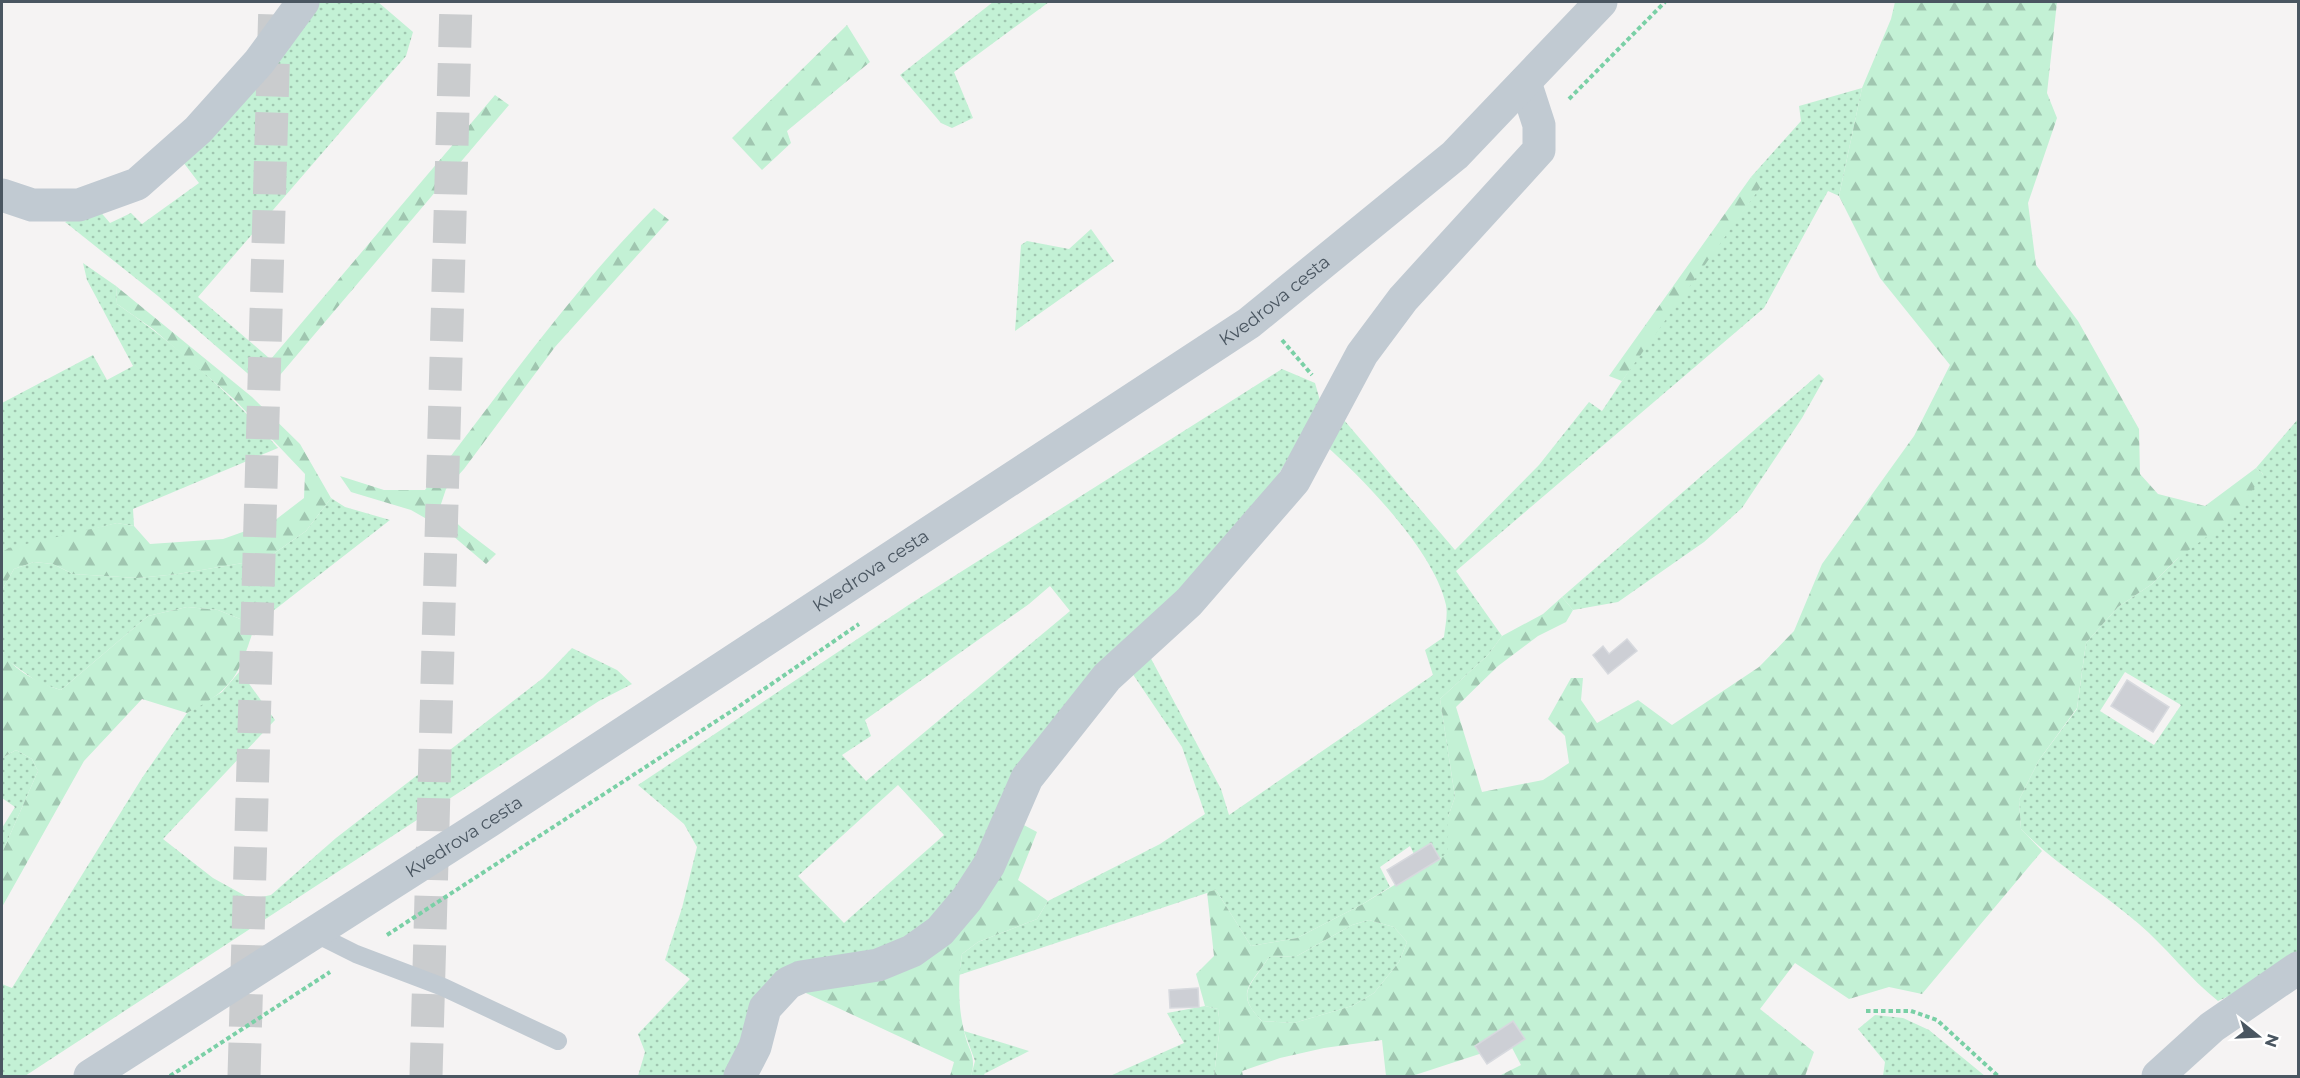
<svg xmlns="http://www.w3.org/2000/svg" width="2300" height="1078" font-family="Montserrat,sans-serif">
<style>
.grass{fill:url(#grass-dots);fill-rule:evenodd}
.forest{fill:url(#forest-firs);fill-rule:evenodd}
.building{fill:#cdcfd5;stroke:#d7d9de;stroke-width:1.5}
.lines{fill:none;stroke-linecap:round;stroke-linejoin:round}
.trunk-tunnel{stroke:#caccce;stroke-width:33;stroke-dasharray:33 16;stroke-linecap:butt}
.path{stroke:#7ad0a6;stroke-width:4;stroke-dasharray:4.5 3;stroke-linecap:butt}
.service{stroke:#c1cad2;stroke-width:18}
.minor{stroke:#c1cad2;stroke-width:33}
.tertiary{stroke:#c1cad2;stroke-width:33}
.labels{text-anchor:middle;stroke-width:4.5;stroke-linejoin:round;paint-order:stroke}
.street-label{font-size:18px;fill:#4a5661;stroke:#fff}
</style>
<defs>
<pattern id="grass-dots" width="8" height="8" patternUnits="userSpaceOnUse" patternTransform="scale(1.5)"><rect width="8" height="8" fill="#c3f1d5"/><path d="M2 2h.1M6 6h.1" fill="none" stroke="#a0c6b0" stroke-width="1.8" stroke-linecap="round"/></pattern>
<pattern id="forest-firs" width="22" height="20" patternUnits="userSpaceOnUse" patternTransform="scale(1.5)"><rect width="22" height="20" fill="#c3f1d5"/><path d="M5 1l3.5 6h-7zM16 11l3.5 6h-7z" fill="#a0c6b0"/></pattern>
</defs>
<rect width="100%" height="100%" fill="#f5f3f3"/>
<path class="grass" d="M317 2H378L413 32 406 56 198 297 269 358 254 379 158 296 65 222 98 209 110 223 131 213 142 224 199 183 180 158Z
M993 2H1049L954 72 973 118 952 128 941 123 900 75Z
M1862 88 1839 196 1828 191 1764 308 1456 571 1502 636 1488 655 1440 699 1455 797 1448 817 1449 853 1421 868 1410 846 1380 867 1390 887 1361 905 1297 938 1251 946 1216 890 959 975 962 954 978 942 1037 919 1048 901 1160 844 1205 814 1182 747 1132 673 1148 653 1221 789 1229 815 1433 675 1425 650 1444 637C1445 627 1448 615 1446 605 1435 553 1365 480 1325 445L1338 413 1455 550 1539 465 1589 402 1602 411 1656 330 1761 186 1751 177 1801 121 1799 106Z
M1091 229 1114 261 1015 331 1021 245 1027 241 1069 249Z
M83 263 116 286 117 304C177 345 230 393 278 448L133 509 134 526 117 523 2 552V403L93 355 107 380 133 366 87 280Z
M1282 369 1315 383 1321 404 1239 540 1116 656 945 919 895 950 813 965 731 1076H638L645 1052 638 1034 690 979 665 960 682 908 697 847 684 824 638 785 910 604ZM1050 586 1070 611 866 781 842 755 871 736 865 720 1029 604ZM898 785 944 835 844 923 798 876Z
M1819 374 1824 379 1802 418 1742 508 1704 542 1618 602 1573 610 1562 597Z
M2298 419V953L2268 978 2218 1001C2189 978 2167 948 2139 924 2101 891 2057 866 2021 829L2019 800 2039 760 2077 709 2086 643 2118 607 2152 584 2263 474 2256 468ZM2125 672 2181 705 2154 745 2100 711Z
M331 498 345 507 390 520 255 625 218 610 187 607 148 616 61 690 39 683 7 660 2 650V590L14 569 34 562 53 564 73 574 137 578 178 574 266 559 306 531Z
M572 648 617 670 632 684 599 701 25 1076H2V984L12 988 142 778 187 713 222 692 240 671 275 720 163 839 213 878 251 899 271 895 336 838 543 678Z
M16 750 32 759 38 771 2 853V828L15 807 2 798V758Z
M1369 920 1394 927 1407 942 1399 962 1374 993 1352 1006 1294 1023 1262 1021C1234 993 1251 986 1269 957L1297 956 1352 925Z
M1205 1006 1218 1009 1220 1026 1214 1076H1110L1184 1043 1167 1013Z
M1875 1015 1903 1018 1929 1030 1985 1076H1883L1885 1062 1858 1029Z
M964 1031 1029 1051 984 1074 985 1076H971L975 1061Z"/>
<path class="forest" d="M1895 2H2057L2047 93 2057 118 2028 203 2036 265 2078 321 2139 429 2140 474 2158 494 2205 506 2256 468 2263 474 2237 514 2177 559 2152 584 2118 607 2086 643 2077 708 2039 760 2019 800 2021 829 2042 851 1922 994 1889 987 1849 999 1795 963 1760 1009 1814 1052 1805 1076H1499L1521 1065 1510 1044 1412 1076H1386L1382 1040 1324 1048 1280 1058 1242 1071 1243 1076H1214L1220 1026 1218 1009 1205 1006 1196 974 1214 956 1207 892 1216 890 1251 946 1297 938 1361 905 1448 853V817L1455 797 1440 699 1488 655 1502 636 1543 614 1562 597 1573 610 1566 622 1538 636 1498 666 1456 707 1482 792 1543 780 1569 763 1565 736 1548 719 1571 678H1583L1581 700 1597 723 1638 700 1672 725 1759 667 1794 631 1822 564 1914 436 1950 365 1880 278 1839 196 1862 88 1891 19ZM1369 920 1394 927 1407 942 1399 962 1374 993 1352 1006 1294 1023 1262 1021C1234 993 1250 986 1269 957L1297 956 1352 925Z
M847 25 870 62 787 131 791 143 762 170 732 138Z
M495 95 509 105 269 388 254 379Z
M1751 177 1762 185 1622 381 1609 376Z
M654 208 669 220 555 347 464 469 446 489 440 507 462 528 496 554 486 564 446 530 411 510 351 492 340 476 384 490H425C498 395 570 293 654 208Z
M116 286 252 397 300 444 331 498 306 531 266 559 178 574 137 578 73 574 53 564 34 562 14 569 2 590V552L9 548 117 523 134 526 150 544 223 539 274 521 304 498 305 474 234 399 153 329 117 304Z
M187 607 218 610 255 625C239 674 235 689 187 713L142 699 84 761 2 907V853L38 771 32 759 16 750 2 758V650C13 671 39 683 61 690L148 616Z
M1020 823 1037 832 1018 880 1048 901 1037 919 978 942 962 954C958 978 958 1007 964 1031 968 1051 977 1055 971 1076H950L954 1062 793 987 879 971Z"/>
<path class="building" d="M1627 639 1637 651 1608 674 1593 655 1603 646 1609 654Z
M2127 680 2169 707 2153 732 2111 706Z
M1431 843 1440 859 1396 886 1387 870Z
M1198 988 1199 1007 1170 1008 1169 990Z
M1513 1021 1525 1039 1487 1064 1475 1046Z"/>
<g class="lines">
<path class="trunk-tunnel" d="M244 1076 275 2
M426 1076 456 2"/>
<path class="path" d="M1569 99 1665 2
M1282 340 1312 375
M387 935 741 705 859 624
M1866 1011H1911L1937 1020 1998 1076
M170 1076 330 972"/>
<path class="service" d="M312 932 356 954 443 987 558 1041"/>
<path class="minor" d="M2 195 32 205H79L137 184 198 130 259 62 303 2
M740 1076 755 1047 765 1008 788 983 801 977 878 965 912 951 940 931 967 899 989 865 1027 778 1107 677 1189 602 1294 481 1362 354 1403 299 1539 150V125L1525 82
M2158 1076 2212 1027 2298 968"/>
<path class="tertiary" id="s1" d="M90 1076 489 821 1249 323 1455 155 1601 2"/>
</g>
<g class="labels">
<g class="street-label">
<text dy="6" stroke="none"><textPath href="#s1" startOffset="1416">Kvedrova cesta</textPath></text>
<text dy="6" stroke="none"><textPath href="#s1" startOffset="930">Kvedrova cesta</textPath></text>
<text dy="6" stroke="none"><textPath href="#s1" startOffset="444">Kvedrova cesta</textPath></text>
</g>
</g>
<rect width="2300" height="1078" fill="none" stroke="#4a5661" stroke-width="6"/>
<g transform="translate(2258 1036) rotate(108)" stroke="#ffffff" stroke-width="4.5" paint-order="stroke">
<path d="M0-4.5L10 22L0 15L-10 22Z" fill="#4a5661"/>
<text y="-9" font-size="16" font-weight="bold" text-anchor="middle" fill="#4a5661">N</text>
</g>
</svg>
